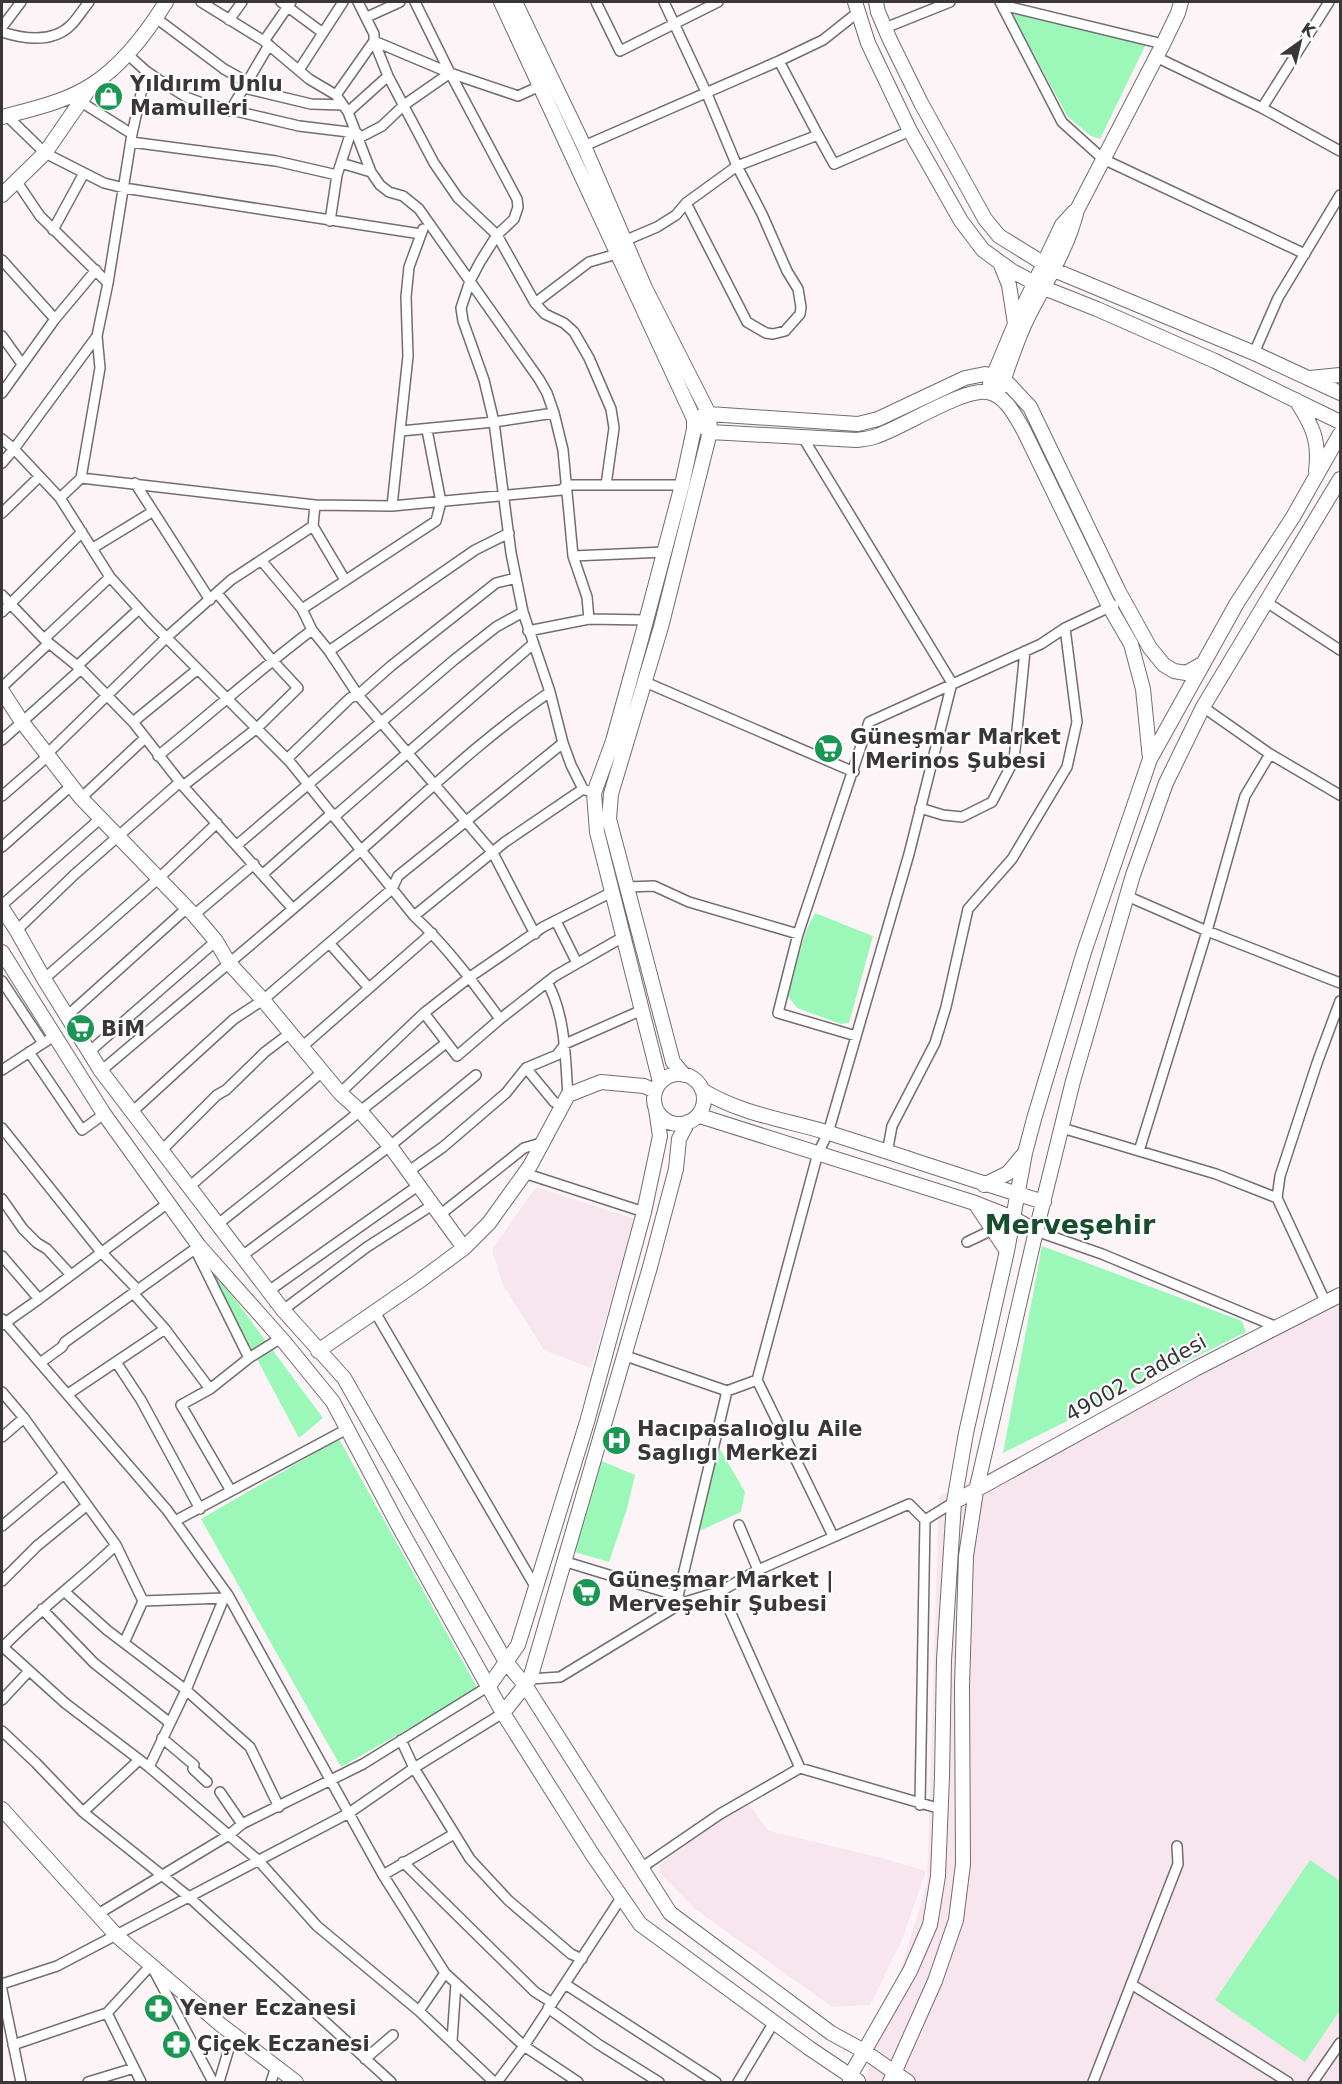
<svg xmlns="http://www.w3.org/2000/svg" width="1342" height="2084" font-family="'DejaVu Sans',sans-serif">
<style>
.built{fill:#f8e6ef}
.green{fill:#9cf8b9}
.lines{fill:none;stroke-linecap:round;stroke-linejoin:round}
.street-casing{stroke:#756c70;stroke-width:12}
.secondary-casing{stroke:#756c70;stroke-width:16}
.street{stroke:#fff;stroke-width:9}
.secondary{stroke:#fff;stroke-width:14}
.labels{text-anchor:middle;stroke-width:4.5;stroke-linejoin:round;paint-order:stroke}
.poi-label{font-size:21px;font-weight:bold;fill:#3b3739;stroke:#fff;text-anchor:start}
.street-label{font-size:21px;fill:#3b3739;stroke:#fff}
.district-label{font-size:27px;font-weight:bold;fill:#174e2d;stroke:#fff}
</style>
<rect width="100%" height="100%" fill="#fdf4f8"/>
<path class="built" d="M536 1187 635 1219 591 1368 544 1350 503 1285 492 1250Z
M1340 1295V2082H865L927 1885 939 1497Z
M746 1801 769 1831 886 1859 926 1871 902 1940 870 2005 832 2007 695 1909 659 1872 660 1865Z"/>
<path class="green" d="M1010 11 1147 42 1100 139 1091 136 1068 117Z
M815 913 873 936 849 1023 841 1024 797 1008 788 996 805 933Z
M1042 1246 1242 1321 1246 1332 1003 1453Z
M207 1265 220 1279 323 1418 299 1438Z
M339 1439 478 1689 341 1767 201 1519Z
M717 1444 745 1492 741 1512 697 1532Z
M597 1459 635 1475 627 1509 609 1562 571 1551Z
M1310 1860 1340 1881V2010L1305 2062 1215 2000Z"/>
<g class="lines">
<defs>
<path id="street" d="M201 2 264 41 309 79 336 95 348 112 371 172 380 185 389 192 403 196 419 209 539 379 547 393 554 413 563 450 573 556 587 597 589 619
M281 2 323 33
M415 2 450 73 517 199 518 207 514 219 497 235 480 262 470 281 461 308 463 321 484 380 494 422 511 553 523 612 550 692 563 743 571 765 583 789 594 793
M596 2 620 51 718 2
M664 2 707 94 737 166 762 214 787 271 798 289 801 307 800 314 785 331 773 334 766 333 747 322 686 203
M1000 2 1062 122 1103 159 1305 254
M1002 5 1163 44
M367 17 400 2
M156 18 224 69 247 82
M229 20 242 2
M2 27 21 2
M885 28 950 2
M2 32C24 39 53 43 71 25 78 18 83 9 89 2
M264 41 291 2
M374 41 388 76 434 163 458 198 497 235 535 303 545 314 564 323 574 332 589 358 611 409 614 428 606 485
M374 41 450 73 518 96 540 86
M126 53 146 71 159 80 186 97 202 103 299 126 357 133
M1156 57 1262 108 1340 151
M779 61 818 135
M299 70 343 2
M244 88 311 104 343 105
M336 95 374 41V34L358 2
M81 102 132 134
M1262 108 1329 2
M230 111 269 45
M348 112 388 76
M7 116 45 153 104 183 124 188 421 234
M359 138 382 126 404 105 450 73
M131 142 276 161 337 175
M584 146 779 61 823 40 857 13
M341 163 371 172
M17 182 40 216 108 283
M330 221 337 175 351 132
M53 230 84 173
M624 241 657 227 676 215 686 203 737 166 818 135 834 164 910 131
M2 260 55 319
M535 303 589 262 617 254
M2 336 22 364
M1254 353 1278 298 1340 195
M2 393 55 319 96 270
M427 430 441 502 436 521 302 609 312 630 329 651 358 695 493 853 535 934
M401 431 494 422 554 413
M802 436 952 683 909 854 828 1133 818 1153 757 1380 833 1536
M2 439 14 449 60 498 110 577 150 621 290 762 414 916C447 947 473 982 500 1019
M2 463 14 449 97 336
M81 478 315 505 392 506 562 490 566 485H682
M135 483 210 600
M60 498 81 478 100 368 97 336 108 283 132 134 146 71
M392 506 408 356 406 297 409 267 423 229
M2 513 39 477
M313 526 345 580
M93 548 152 512
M573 556 665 552
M261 560 302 609
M2 595 44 639 81 669 133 722 183 786 293 909
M1268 603 1340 650
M2 612 82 532
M528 631 589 619 646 620
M44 639 110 577
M329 651 475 550 509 533
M77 666 139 609
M645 682 854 772
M2 687 49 643
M1203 707 1270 754 1340 795
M133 722 198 669
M2 740 81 669
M47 754 167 637 231 580 313 526 315 505
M158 756C210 714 259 670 312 630
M287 759 350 698 358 695 391 666 496 583 516 578
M183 786 257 728 298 688 272 660 217 593
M2 796 48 756
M81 798 144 739
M920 808 943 815 962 817 992 802 1014 760 1025 651
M335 816 533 644
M237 845 454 660 496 627 523 612
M2 847 72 785
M263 874 332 813
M627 887 654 886 689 902 798 934
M1127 896 1207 931 1340 983
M2 905 101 818
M194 915 254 864
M414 916 505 842 583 789
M556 921 577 963
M17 930 74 875 180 782
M330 944 369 988
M44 979 159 878 217 823
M2 981 43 1043
M547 982C566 1016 565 1058 568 1095
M424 1013 457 1056 500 1019 555 976 623 937
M67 1016 187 908
M856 1036 778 1013 798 934 869 722 1041 644 1065 628 1114 605
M303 1046 432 933
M29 1052 82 1130 104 1114
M89 1052 216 941
M526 1068 554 1102 561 1104
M2 1070 48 1040
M101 1071C188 997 276 925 361 850 423 796 482 738 550 692
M340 1093 424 1013 470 977 543 927 612 892
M132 1112 234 1019 263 1000 392 889 398 876 563 743
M2 1128 101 1252 137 1289
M1062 1128 1216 1174 1277 1198
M161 1151 217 1095 226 1090 265 1052 290 1033
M1139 1151 1207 931 1245 796 1270 754
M887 1153 892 1126 935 1043 946 1007 968 909 1012 859 1067 767 1077 722 1065 628
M409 1171 443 1147 506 1093 526 1068 557 1055 565 1044 642 1010
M524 1173 644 1212
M189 1187 322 1072
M2 1199 23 1229 37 1243 47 1249 71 1275
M441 1214 524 1148 541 1143
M218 1224 446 1043
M1036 1231 1102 1254 1277 1327
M967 1242 992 1230
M200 1247 197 1253 249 1358 281 1338
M2 1256 39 1299
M242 1256 390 1146 476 1075
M270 1290 419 1185
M133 1293 165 1329 210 1389
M1325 1301 1277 1198 1280 1176 1317 1063 1340 1001
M283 1310 367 1247 434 1204
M375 1312 536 1588
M2 1319 167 1510 228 1595 383 1875 445 1973 524 2046 578 2082
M2 1325 39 1299 168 1203
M623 1355 727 1391 757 1380
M116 1362 141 1400 200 1509
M40 1363 62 1347 65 1342 199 1246
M2 1392 24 1418 116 1545 143 1601 124 1643
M68 1394 165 1329
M2 1437 24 1418
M231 1491 181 1405 210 1389 249 1358
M925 1520 954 1502
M175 1521 347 1429
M739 1525 758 1570
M2 1526 64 1474
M563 1561 678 1596
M2 1581 37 1546 86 1506
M721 1591 800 1768
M65 1592 107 1630 186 1690 250 1747 279 1807
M143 1601 224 1598
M682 1603 678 1596 727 1391
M42 1609 94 1663 170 1723
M3 1647 65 1703 149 1767 258 1860 317 1926 419 2011 494 2082
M2 1648C37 1611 79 1581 116 1545
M530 1679 560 1677 682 1603 721 1591 758 1570 909 1504 925 1520 920 1805
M2 1700 29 1671
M2 1731 36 1763 83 1812 189 1897 391 2082
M162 1738 194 1765 193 1769 207 1782
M401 1740 414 1768 470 1859 508 1900 571 1954 582 1959
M149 1767 186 1690 224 1598 228 1595
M220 1792 242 1824
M83 1812 139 1760
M403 1862 535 1992 551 2002
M641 1868 720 1814 800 1768 941 1809
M383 1875 454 1834
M98 1914 229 1835 242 1824 363 1764 489 1686
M2 1984 57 1966 349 1813 414 1768 503 1713
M565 1984 716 2082
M1131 1984 1288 2082
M2 1990 21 2082
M548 2008 598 2044 659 2082
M419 2011 445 1973
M107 2013 141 2082
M452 2041 456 1983
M13 2045 107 2013 151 1965 213 2082
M365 2059 393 2035
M88 2082 134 2068
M219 2082 233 2035
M271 2082 276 2067
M497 2082 524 2046 621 1898
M738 2082 774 2022
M1093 2082 1178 1864 1177 1846
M1313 2082 1340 2043"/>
<path id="secondary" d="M501 2 694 419V429L682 485 642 636 613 741 594 793 597 832 660 1082
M515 2 584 146 645 288 709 414 710 432 661 627 611 794 609 819 673 1062 684 1075
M855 2 868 43 910 131 961 221 983 250 1012 271 1044 288 1097 309 1215 361 1340 422
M876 2 878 12 890 40 921 103 985 219 999 236 1054 270 1254 353 1340 393
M2 117C32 109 66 102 93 84 122 65 148 31 166 2
M2 195 45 153 92 85
M1001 265 1009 285 1015 324
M1310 378 1340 375
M990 384 1015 324 1062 225 1075 211
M1001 387C1009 365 1016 342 1026 321 1044 284 1067 251 1077 210L1163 44 1178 13 1181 2
M1296 400C1312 425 1320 440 1316 471
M702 416 709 414 858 424 878 419 965 378 985 374 1004 379 1030 407 1119 592 1150 648 1164 665 1174 671 1186 673 1202 664
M705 428 710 432 856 440C862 439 868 439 874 437 903 428 960 389 987 392 1005 394 1016 417 1024 431L1109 606 1131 644 1143 689 1150 759
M2 691 22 722 81 798 194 915 216 941 229 963 263 1000 340 1093 361 1112 390 1146 464 1248
M2 908 17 931 44 979 101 1071 283 1310 344 1378 506 1662 525 1685 670 1913 831 2033 864 2051 908 2082
M2 952 104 1114 168 1203 199 1246 285 1343 333 1402 397 1523 503 1713 592 1854 640 1924 809 2048 858 2081
M654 1099a25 25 0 1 1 50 0a25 25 0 1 1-50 0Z
M702 1090C738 1113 785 1120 826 1132 899 1155 971 1180 1044 1202
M695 1118 700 1116 975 1203 1013 1218 1036 1231
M984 1185 1008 1173 1024 1154
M975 1203 1007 1251
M318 1351 418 1282 464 1248 489 1223 530 1166 568 1095 601 1082 644 1086 655 1091
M954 1502 1195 1369 1340 1295
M489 1686 518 1645 587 1422 644 1212 660 1136 656 1109
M503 1713 530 1679 650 1267 676 1169 679 1139 688 1122
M2 1809 117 1936 221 2025 296 2082
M850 2082V2076L910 1971 930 1925 938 1876 942 1777 944 1660 954 1502 966 1433 1007 1251 1025 1153 1034 1119 1084 952 1150 759 1237 603 1293 517 1340 434
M890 2082 935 1981 956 1920 963 1864 962 1686 966 1556 976 1491 1036 1231 1073 1081 1133 875 1166 783 1203 707 1340 479"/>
</defs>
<use href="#street" class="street-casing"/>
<use href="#secondary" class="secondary-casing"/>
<use href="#street" class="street"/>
<use href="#secondary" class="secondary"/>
</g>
<defs>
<symbol id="shop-disc" viewBox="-11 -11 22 22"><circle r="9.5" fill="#1b9754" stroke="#fff"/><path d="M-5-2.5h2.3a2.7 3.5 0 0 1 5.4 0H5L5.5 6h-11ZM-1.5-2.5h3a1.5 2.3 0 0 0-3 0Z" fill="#fff"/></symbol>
<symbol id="supermarket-disc" viewBox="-11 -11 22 22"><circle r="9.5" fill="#1b9754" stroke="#fff"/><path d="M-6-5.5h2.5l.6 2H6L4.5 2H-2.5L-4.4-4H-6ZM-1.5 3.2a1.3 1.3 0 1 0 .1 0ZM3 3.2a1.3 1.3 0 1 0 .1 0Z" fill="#fff"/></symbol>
<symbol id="hospital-disc" viewBox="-11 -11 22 22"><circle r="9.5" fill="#1b9754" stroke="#fff"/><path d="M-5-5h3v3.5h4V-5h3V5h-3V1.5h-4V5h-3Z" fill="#fff"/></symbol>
<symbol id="pharmacy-disc" viewBox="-11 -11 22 22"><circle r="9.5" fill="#1b9754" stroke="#fff"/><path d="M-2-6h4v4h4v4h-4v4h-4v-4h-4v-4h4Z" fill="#fff"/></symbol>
</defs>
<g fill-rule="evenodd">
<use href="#shop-disc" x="92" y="80" width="33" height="33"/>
<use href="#supermarket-disc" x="812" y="732" width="33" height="33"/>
<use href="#supermarket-disc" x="64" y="1012" width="33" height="33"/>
<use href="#hospital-disc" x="600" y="1424" width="33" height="33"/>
<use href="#supermarket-disc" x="570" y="1576" width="33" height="33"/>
<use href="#pharmacy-disc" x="142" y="1992" width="33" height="33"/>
<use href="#pharmacy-disc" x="160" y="2028" width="33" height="33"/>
</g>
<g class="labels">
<g class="poi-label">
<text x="130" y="91">Yıldırım Unlu<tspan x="130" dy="24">Mamulleri</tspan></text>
<text x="850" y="744">Güneşmar Market<tspan x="850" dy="24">| Merinos Şubesi</tspan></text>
<text x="101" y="1036">BiM</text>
<text x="637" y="1436">Hacıpasalıoglu Aile<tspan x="637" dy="24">Saglıgı Merkezi</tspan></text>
<text x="608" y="1587">Güneşmar Market |<tspan x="608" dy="24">Merveşehir Şubesi</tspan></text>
<text x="180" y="2015">Yener Eczanesi</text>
<text x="197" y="2051">Çiçek Eczanesi</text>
</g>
<g class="street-label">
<text transform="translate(1136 1378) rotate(-29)" y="7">49002 Caddesi</text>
</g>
<g class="district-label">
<text x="1070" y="1234">Merveşehir</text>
</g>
</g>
<rect width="1342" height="2084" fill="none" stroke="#3b3739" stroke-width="6"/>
<g transform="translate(1300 42) rotate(34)" stroke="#ffffff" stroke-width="4.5" paint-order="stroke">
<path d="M0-4.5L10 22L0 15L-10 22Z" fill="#3b3739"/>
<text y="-9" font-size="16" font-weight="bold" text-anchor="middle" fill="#3b3739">K</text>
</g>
</svg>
